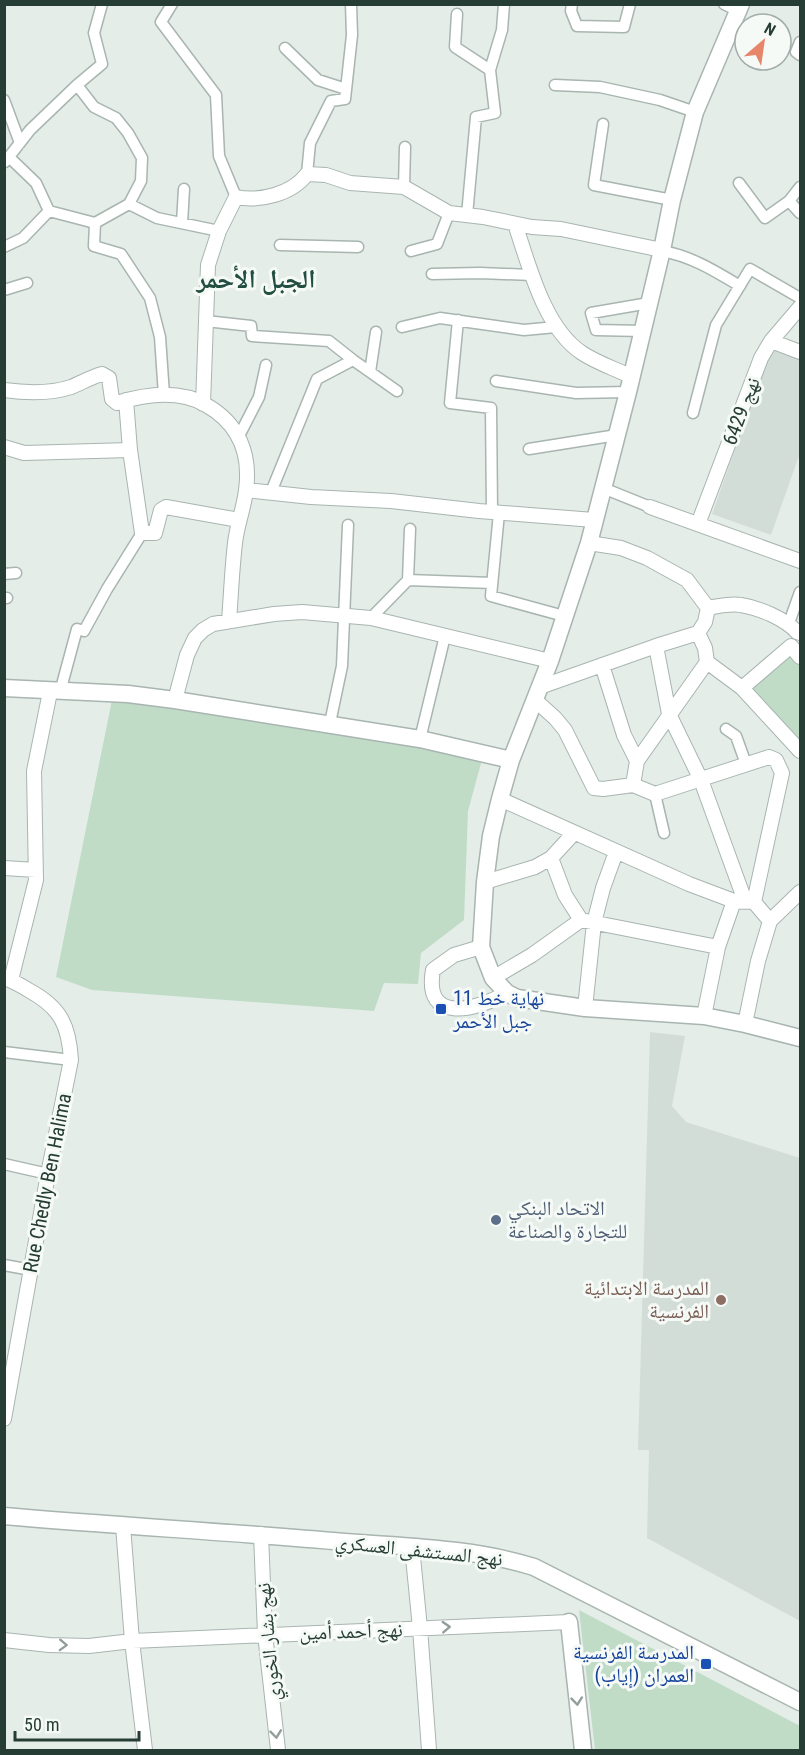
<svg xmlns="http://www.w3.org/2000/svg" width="805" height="1755" font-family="'Roboto Condensed','Noto Naskh Arabic',sans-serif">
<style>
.built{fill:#d3ddd8}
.green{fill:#c0dcc7}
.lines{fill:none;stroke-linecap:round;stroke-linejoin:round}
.pedestrian-casing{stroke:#a8b5b0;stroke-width:13}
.minor-casing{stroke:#a8b5b0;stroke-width:16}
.tertiary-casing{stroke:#a8b5b0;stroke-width:19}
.pedestrian{stroke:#fff;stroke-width:10}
.minor{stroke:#fff;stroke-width:14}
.tertiary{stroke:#fff;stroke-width:16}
.oneway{stroke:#929e9a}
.transit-dot{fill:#1a4fb4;stroke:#f6faf7;stroke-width:2}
.service-dot{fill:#5c6f8a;stroke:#f6faf7;stroke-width:2}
.education-dot{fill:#8d6e63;stroke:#f6faf7;stroke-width:2}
.labels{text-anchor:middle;stroke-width:6;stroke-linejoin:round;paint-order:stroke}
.street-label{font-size:20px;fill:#263d36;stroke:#f6faf7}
.transit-label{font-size:20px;fill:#164399;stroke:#f6faf7;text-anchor:start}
.service-label{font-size:20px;fill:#4e5e75;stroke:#f6faf7;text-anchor:start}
.education-label{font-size:20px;fill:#785e54;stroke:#f6faf7;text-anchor:end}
.district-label{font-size:26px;font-weight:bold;fill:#234e42;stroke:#f6faf7}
</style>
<rect width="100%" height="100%" fill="#e5ede9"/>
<path class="built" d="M773 343 800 352V453L771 535 712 514Z
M650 1032 685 1036 672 1106 686 1122 800 1158V1621L647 1538 649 1450H638Z"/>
<path class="green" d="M790 647 800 658V747L746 688Z
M113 695 483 756 468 811 464 920 421 953 418 984 384 983 374 1011 92 990 56 977Z
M579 1610 800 1726V1749L595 1750Z"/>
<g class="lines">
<defs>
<path id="pedestrian" d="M172 4 161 22 216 95 219 156 236 197
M572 4 571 11 577 26 624 27 630 4
M724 4 738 11
M457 14 455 47 490 70
M800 42 796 52 800 55
M285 48 318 80 346 89
M77 85 94 107 116 118 128 133 142 158 141 181 129 204 95 223
M555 85 600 87 660 100 695 112
M4 100 20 143
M603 124 594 185 672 200
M10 158 36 183 49 211 95 223 94 246 121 254 150 298 160 337 164 395
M5 162 30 130 77 85 102 64 94 33 102 4
M307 174 310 143 331 101 345 99 352 35 351 4
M739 183 765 218 789 201 800 187
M404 187 405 147
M789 201 800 213
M129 204 157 218 219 231
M467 215 476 117 495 113 490 70 502 30 504 4
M182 223 184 189
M280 245 358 247
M4 247 23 238 49 211
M411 251 437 244 449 213
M662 251C691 256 715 271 740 286
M432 274 480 273 532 275
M4 290 27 283
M458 320 450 403 491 408 492 512
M206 321 251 326 252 336 329 341 353 360
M402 327 440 318 524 330 556 327
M643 331 596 330 591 313 649 303
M370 372 376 332
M496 381 576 393 628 392
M693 413 716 325 750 269 800 298
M239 436 259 397 266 365
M529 449 617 435
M603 488 650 507
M271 492 317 379 353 360 397 391
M499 513 491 596 564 616
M4 574 16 573
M408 580 492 583
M4 598H7
M371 618 408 580 410 529
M789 623 800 592
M60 692 77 629 84 631 107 589 142 533
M330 723 342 666 348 525
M726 729 736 736 746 764
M420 739 445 636
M655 794 664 833
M4 1052 71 1060
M4 1164 48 1174
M4 1265 31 1270"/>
<path id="minor" d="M515 224C529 265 544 328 582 353 597 363 616 369 632 377
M771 341 800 352
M4 390C26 393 50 394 71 387 81 383 91 377 102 374L109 378 112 399 117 403C146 394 180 390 206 405 238 423 251 453 246 490 244 508 237 525 235 543 232 569 231 595 229 621
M126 400 130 450 142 533H155L161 510 166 507 239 520
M203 404 208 265 219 231 236 197C260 202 292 194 307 174L326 175 350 183 404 187 449 213 483 217 532 227 561 229 662 250
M4 447 24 453 130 450
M246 490 311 497 391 501 479 511 594 520
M650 507 800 561
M698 524 761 358 771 341 800 307
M589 543 621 548 647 558 687 580 708 608C719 606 730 603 741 605 760 608 785 619 797 632L800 633
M698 633 705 648 707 662 637 761 633 785 655 794 769 757 776 760 782 773 754 902
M656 646 669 714 701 780 745 901
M707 662 742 688 800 751
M602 665 624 735 637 761
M540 687 656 646 698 633 705 622 708 608
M742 688 791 646 800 657
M175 700 187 655 195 638 203 630 213 624 274 614 302 612 371 618 550 661
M535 700 555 718 565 730 594 788 603 789 633 785
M500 799 689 884 734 901 754 902 770 921
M551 858 565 895 581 920 718 947
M4 868 36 870
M485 882 535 867 551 858 574 833
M481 947 454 955 433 970C423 1026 478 1009 507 993
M4 978C14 981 22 986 30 991 61 1008 69 1026 71 1060L48 1174 4 1419
M493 978 532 955 581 920
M11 980 36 880 34 771 50 692
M585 1008 594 923 603 888 616 852
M704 1016 718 947 734 901
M745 1024 758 961 770 921 800 892
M123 1526 132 1641 145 1750
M261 1534 265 1634 278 1750
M412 1547 420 1628 429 1750
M4 1640 49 1645 89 1646 132 1641 569 1622"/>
<path id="tertiary" d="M741 4 695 112 672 200 662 250 628 392 589 543 550 661 511 760 500 799 491 836 485 882 481 947 493 978 507 993 517 998 585 1008 704 1016 745 1024 800 1038
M4 688 128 694 175 700 420 739 511 760
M4 1516C118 1526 232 1532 345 1542 408 1547 474 1548 534 1567L800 1702
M569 1622 583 1750"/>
</defs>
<use href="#pedestrian" class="pedestrian-casing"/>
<use href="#minor" class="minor-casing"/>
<use href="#tertiary" class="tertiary-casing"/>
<use href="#pedestrian" class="pedestrian"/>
<use href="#minor" class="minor"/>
<use href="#tertiary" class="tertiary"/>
</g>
<defs><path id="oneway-chevron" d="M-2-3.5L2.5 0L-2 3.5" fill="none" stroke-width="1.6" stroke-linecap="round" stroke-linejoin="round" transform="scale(1.5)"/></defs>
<g class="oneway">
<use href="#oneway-chevron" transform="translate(446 1627) rotate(-3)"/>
<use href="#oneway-chevron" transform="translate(63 1645) rotate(2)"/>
<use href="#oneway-chevron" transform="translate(577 1701) rotate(84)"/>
<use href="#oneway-chevron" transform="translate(276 1734) rotate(83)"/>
</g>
<g class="transit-dot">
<rect x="435" y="1003" width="12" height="12" rx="3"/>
<rect x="700" y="1658" width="12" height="12" rx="3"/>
</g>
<circle class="service-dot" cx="496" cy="1220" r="6"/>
<circle class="education-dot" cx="721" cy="1300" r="6"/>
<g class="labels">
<g class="street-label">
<text transform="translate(741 411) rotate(-69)" y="7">نهج 6429</text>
<text transform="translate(47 1183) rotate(-79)" y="7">Rue Chedly Ben Halima</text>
<text transform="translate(419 1550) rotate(6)" y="7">نهج المستشفى العسكري</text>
<text transform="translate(351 1631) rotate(-2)" y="7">نهج أحمد أمين</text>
<text transform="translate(268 1642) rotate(-95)" y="7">نهج بشار الخوري</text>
</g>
<g class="transit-label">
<text x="453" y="1005">نهاية خط 11<tspan x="453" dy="23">جبل الأحمر</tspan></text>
<text x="694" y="1659" text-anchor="end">المدرسة الفرنسية<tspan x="694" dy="23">العمران (إياب)</tspan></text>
</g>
<g class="service-label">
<text x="508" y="1215">الاتحاد البنكي<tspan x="508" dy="23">للتجارة والصناعة</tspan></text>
</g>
<g class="education-label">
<text x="709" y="1295">المدرسة الابتدائية<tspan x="709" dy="23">الفرنسية</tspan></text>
</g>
<g class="district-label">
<text x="256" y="288">الجبل الأحمر</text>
</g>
</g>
<rect width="805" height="1755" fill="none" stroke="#263d36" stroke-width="12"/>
<g transform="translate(763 42) rotate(29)"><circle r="28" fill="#f6faf7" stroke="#a3aeaa" stroke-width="1.5"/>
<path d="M0-4.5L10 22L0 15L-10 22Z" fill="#e6856a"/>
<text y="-9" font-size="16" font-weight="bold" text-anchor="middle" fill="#263d36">N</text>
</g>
<path d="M15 1731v9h124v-9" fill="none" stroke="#263d36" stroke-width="3"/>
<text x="24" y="1731" font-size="18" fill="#263d36" stroke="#f6faf7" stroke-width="4.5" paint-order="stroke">50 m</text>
</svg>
